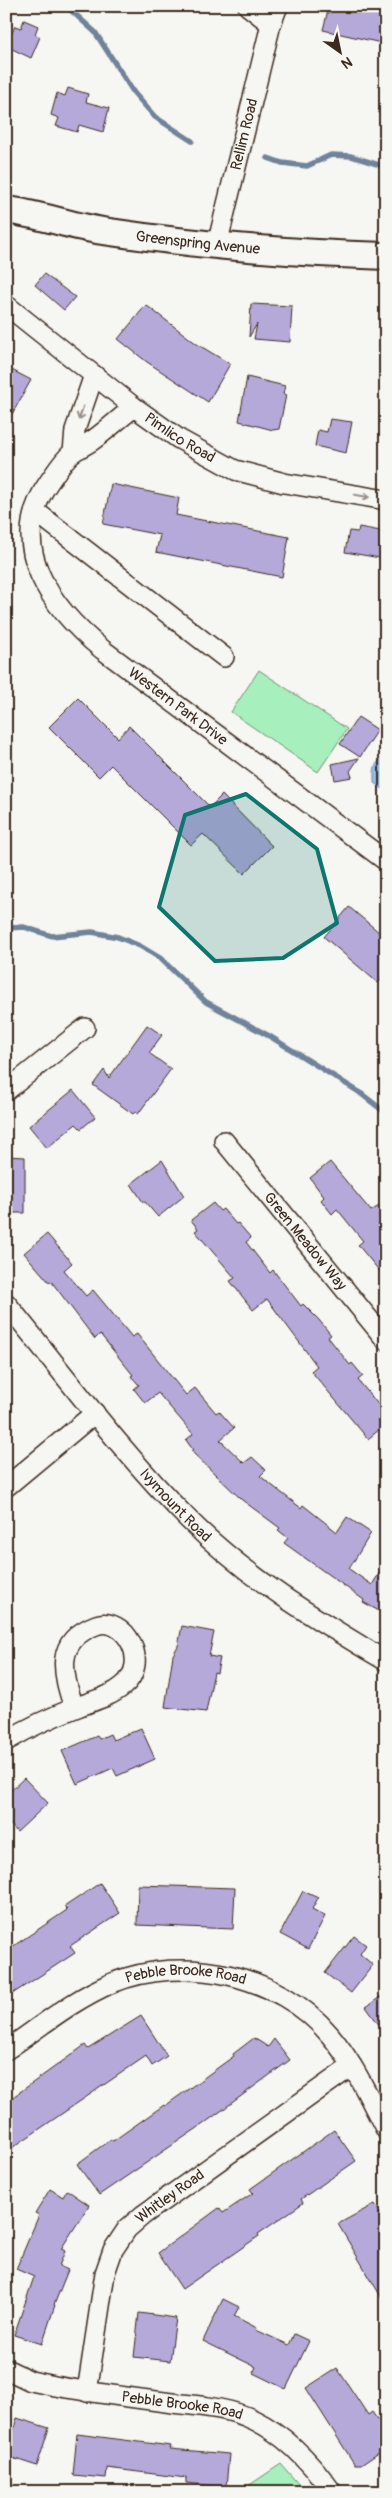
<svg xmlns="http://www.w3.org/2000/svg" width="392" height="2498" font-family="Pangolin,sans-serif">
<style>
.green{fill:#a7f0bd;stroke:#718d6e}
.water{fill:#93bfec;stroke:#70839a}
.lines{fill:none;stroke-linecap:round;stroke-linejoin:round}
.stream{stroke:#70839a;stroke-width:5.5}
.building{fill:#b5a9da;stroke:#3b2a1e}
.street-casing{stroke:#3b2a1e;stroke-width:22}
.secondary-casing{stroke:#3b2a1e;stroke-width:30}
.street{stroke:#f6f6f2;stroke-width:19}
.secondary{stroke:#f6f6f2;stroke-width:26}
.oneway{stroke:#989088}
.marked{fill:#0f766e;fill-opacity:0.2;stroke:#0f766e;stroke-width:4;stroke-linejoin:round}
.labels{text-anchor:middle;stroke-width:4;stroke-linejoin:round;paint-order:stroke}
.street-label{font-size:15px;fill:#3b2a1e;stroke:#f6f6f2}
</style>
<rect width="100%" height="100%" fill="#f6f6f2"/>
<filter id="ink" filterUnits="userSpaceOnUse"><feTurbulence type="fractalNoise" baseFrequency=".02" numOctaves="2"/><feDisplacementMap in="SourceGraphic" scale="10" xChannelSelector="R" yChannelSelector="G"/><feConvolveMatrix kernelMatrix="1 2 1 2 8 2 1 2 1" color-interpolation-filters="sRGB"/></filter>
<g filter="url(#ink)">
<path class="green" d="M259 670 347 729 318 772 231 712Z
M281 2464 305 2492H239Z"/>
<path class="water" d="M386 755V791L374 783C374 767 373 765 386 755Z"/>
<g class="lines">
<path class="stream" d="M66 6 95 32 134 93 155 117 192 141
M268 158 282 163 307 166 331 155 351 156 386 167
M6 928 24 927 52 936 92 932 118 937 140 946 160 958 206 1002 271 1037 359 1092 386 1113"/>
</g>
<path class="building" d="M329 6H352L386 14V44L323 30Z
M24 20 38 26 35 34 40 37 31 58 6 46 15 26 21 28Z
M68 88 88 94 86 102 109 108 103 132 79 125 77 132 56 126 59 118 51 115 57 93 65 96Z
M44 274 75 297 64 310 35 285Z
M251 304 292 306 290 342 254 339 257 324 249 337Z
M146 305 197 344 230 364 208 402 147 362 118 339Z
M6 367 31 380 6 425Z
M247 377 285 386 283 394 286 395 279 429 273 430 239 421Z
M330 419 352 422 346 453 315 446 318 430 327 432Z
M111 484 179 498 176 515 289 537 282 577 156 552 160 535 103 524Z
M359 527 386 532V559L345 552 349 531 358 532Z
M78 698 118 738 129 726 210 807 222 795 272 846 244 874 203 834 191 845 111 765 99 777 49 727Z
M358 717 378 730 360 757 340 744Z
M359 758 350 771 352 777 335 780 332 764Z
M349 907 386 938V975L378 983 324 937Z
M147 1025 162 1035 149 1053 171 1069 138 1114 135 1112 133 1114 93 1085 104 1070 109 1078Z
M73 1090 95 1117 81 1129 76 1124 47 1148 29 1126Z
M6 1156 25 1157V1213H6Z
M162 1160 184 1196 158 1217 145 1202H143L131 1184Z
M330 1162 371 1211 379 1206 386 1214V1279L358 1245 363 1241 337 1209 332 1214 321 1200 324 1197 310 1178Z
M213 1203 220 1211 223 1209 236 1224 238 1223 251 1238 246 1242 270 1273 273 1270 301 1306 303 1304 319 1320 331 1335 328 1337 350 1365 352 1363 363 1376 358 1380 386 1414V1424L368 1439 311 1371 317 1366 267 1299 253 1310 230 1281 235 1278 195 1231 198 1229 191 1220Z
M47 1234 72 1263 64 1270 86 1296 93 1290 132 1337 137 1334 186 1395 195 1388 216 1413 219 1411 234 1428 220 1440 244 1463 252 1457 266 1470 260 1476 301 1508 303 1505 337 1532 347 1517 371 1533 349 1569 372 1585 386 1562V1615L363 1602 364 1600 284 1543 288 1538 278 1530 280 1528 242 1500 191 1451 193 1450 186 1440 193 1434 158 1393 145 1403 134 1389 139 1385 131 1376 133 1375 100 1334 95 1339 51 1281 49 1282 24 1253Z
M182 1626 214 1632 209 1656 220 1658 217 1673 214 1672 206 1712 165 1707 173 1655 178 1646Z
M141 1728 155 1759 117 1776 113 1768 77 1784 62 1751 97 1736 99 1739 110 1734 113 1740Z
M24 1778 48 1803 17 1832 6 1820V1795Z
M100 1883 120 1913 70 1946 75 1953 6 1998V1951L67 1910 64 1907Z
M138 1885 235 1888 233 1929 137 1925Z
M303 1891 318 1898 312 1909 325 1916 308 1949 280 1934Z
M354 1936 366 1945 360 1954 373 1965 351 1993 325 1973Z
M386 1993V2034L366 2007Z
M141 2016 167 2056 152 2066 146 2056 6 2152V2102L85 2045 88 2049Z
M254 2038 268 2047 274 2039 290 2060 202 2125 99 2195 77 2164 111 2139 113 2141 164 2105 165 2106 234 2056 233 2054Z
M334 2130 356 2161 301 2199 303 2203 258 2234 259 2236 182 2289 158 2253 219 2208 223 2213 253 2193 250 2189Z
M50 2189 63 2197 67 2190 89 2205 61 2249 65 2251 59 2266 68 2270 54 2305H55L42 2344 14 2335 34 2277 16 2269 39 2215 35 2213Z
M375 2204 386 2223V2305L338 2224Z
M223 2299 239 2307 234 2316 257 2328 256 2330 289 2345 294 2334 309 2341 286 2389 253 2373 256 2367 203 2341Z
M139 2313 176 2318 170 2361 134 2357Z
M337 2368 368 2415 372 2412 386 2432V2448L361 2465H355L306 2388Z
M17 2418 49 2428 37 2466 6 2456Z
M77 2434 171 2446 170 2449 229 2454 226 2487 186 2483V2478L107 2468 106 2478 73 2475Z"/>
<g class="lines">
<defs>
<g id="street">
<path d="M248 6 271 24"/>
<path id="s1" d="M217 245 271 24 278 6"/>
<path id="s2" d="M6 305 134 407 179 439 235 470 284 483 386 500"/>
<path id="s3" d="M134 407C120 418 107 430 93 440 86 445 79 448 73 452 63 460 56 472 49 482 4 546 52 609 103 650L386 861"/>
<path d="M73 452 75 430 94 375"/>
<path d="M35 511 224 657"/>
<path d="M6 1091 85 1028"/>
<path id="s4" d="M224 1141 386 1340"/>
<path id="s5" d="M6 1303C66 1376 122 1453 189 1520 247 1578 316 1619 386 1661"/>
<path d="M6 1487 95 1413"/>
<path d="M6 1741C28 1728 51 1717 75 1708 91 1701 109 1698 123 1686 152 1662 124 1615 96 1625 53 1641 63 1674 74 1708"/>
<path id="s6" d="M6 2050C40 2027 74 1999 112 1983 185 1954 279 1974 330 2035 354 2063 369 2098 386 2130"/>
<path id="s7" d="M6 2369 31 2381 55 2386C94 2393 133 2398 173 2403 200 2406 230 2408 254 2420 287 2436 311 2462 332 2492"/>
<path id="s8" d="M87 2392 105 2273 113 2250 127 2229 143 2215 352 2066"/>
</g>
<g id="secondary">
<path id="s9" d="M6 210C39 214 70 226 103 231 196 245 291 253 386 256"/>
</g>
</defs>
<use href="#street" class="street-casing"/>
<use href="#secondary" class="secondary-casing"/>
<use href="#street" class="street"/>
<use href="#secondary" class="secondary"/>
</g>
<defs><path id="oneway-shaft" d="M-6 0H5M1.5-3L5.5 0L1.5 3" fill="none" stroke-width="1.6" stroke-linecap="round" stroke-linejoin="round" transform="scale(1.25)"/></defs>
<g class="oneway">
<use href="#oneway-shaft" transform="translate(81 413) rotate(108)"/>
<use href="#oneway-shaft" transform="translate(362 496) rotate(9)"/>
</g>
</g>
<path class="marked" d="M246 794 317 849 337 923 283 958 215 961 159 907 185 815Z"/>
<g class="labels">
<g class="street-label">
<text dy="5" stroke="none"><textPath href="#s1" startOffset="114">Rellim Road</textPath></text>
<text dy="5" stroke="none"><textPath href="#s9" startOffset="195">Greenspring Avenue</textPath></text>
<text dy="5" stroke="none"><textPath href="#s2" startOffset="219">Pimlico Road</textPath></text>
<text dy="5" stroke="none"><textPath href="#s3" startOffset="405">Western Park Drive</textPath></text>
<text dy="5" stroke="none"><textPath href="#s4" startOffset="129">Green Meadow Way</textPath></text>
<text dy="5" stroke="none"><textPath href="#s5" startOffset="264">Ivymount Road</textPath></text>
<text dy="5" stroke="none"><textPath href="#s6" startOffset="201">Pebble Brooke Road</textPath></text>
<text dy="5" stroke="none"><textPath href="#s8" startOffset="224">Whitley Road</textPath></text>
<text dy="5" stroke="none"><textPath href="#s7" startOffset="181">Pebble Brooke Road</textPath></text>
</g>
</g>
<rect width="392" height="2498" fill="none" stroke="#f6f6f2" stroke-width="25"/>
<rect x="12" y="12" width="367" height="2473" fill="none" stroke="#3b2a1e" stroke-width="2" filter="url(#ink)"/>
<g transform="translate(340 52) rotate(147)" stroke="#f6f6f2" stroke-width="4" paint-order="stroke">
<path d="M0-4L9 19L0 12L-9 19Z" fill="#3b2a1e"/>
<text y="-8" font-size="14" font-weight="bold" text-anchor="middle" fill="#3b2a1e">N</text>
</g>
</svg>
